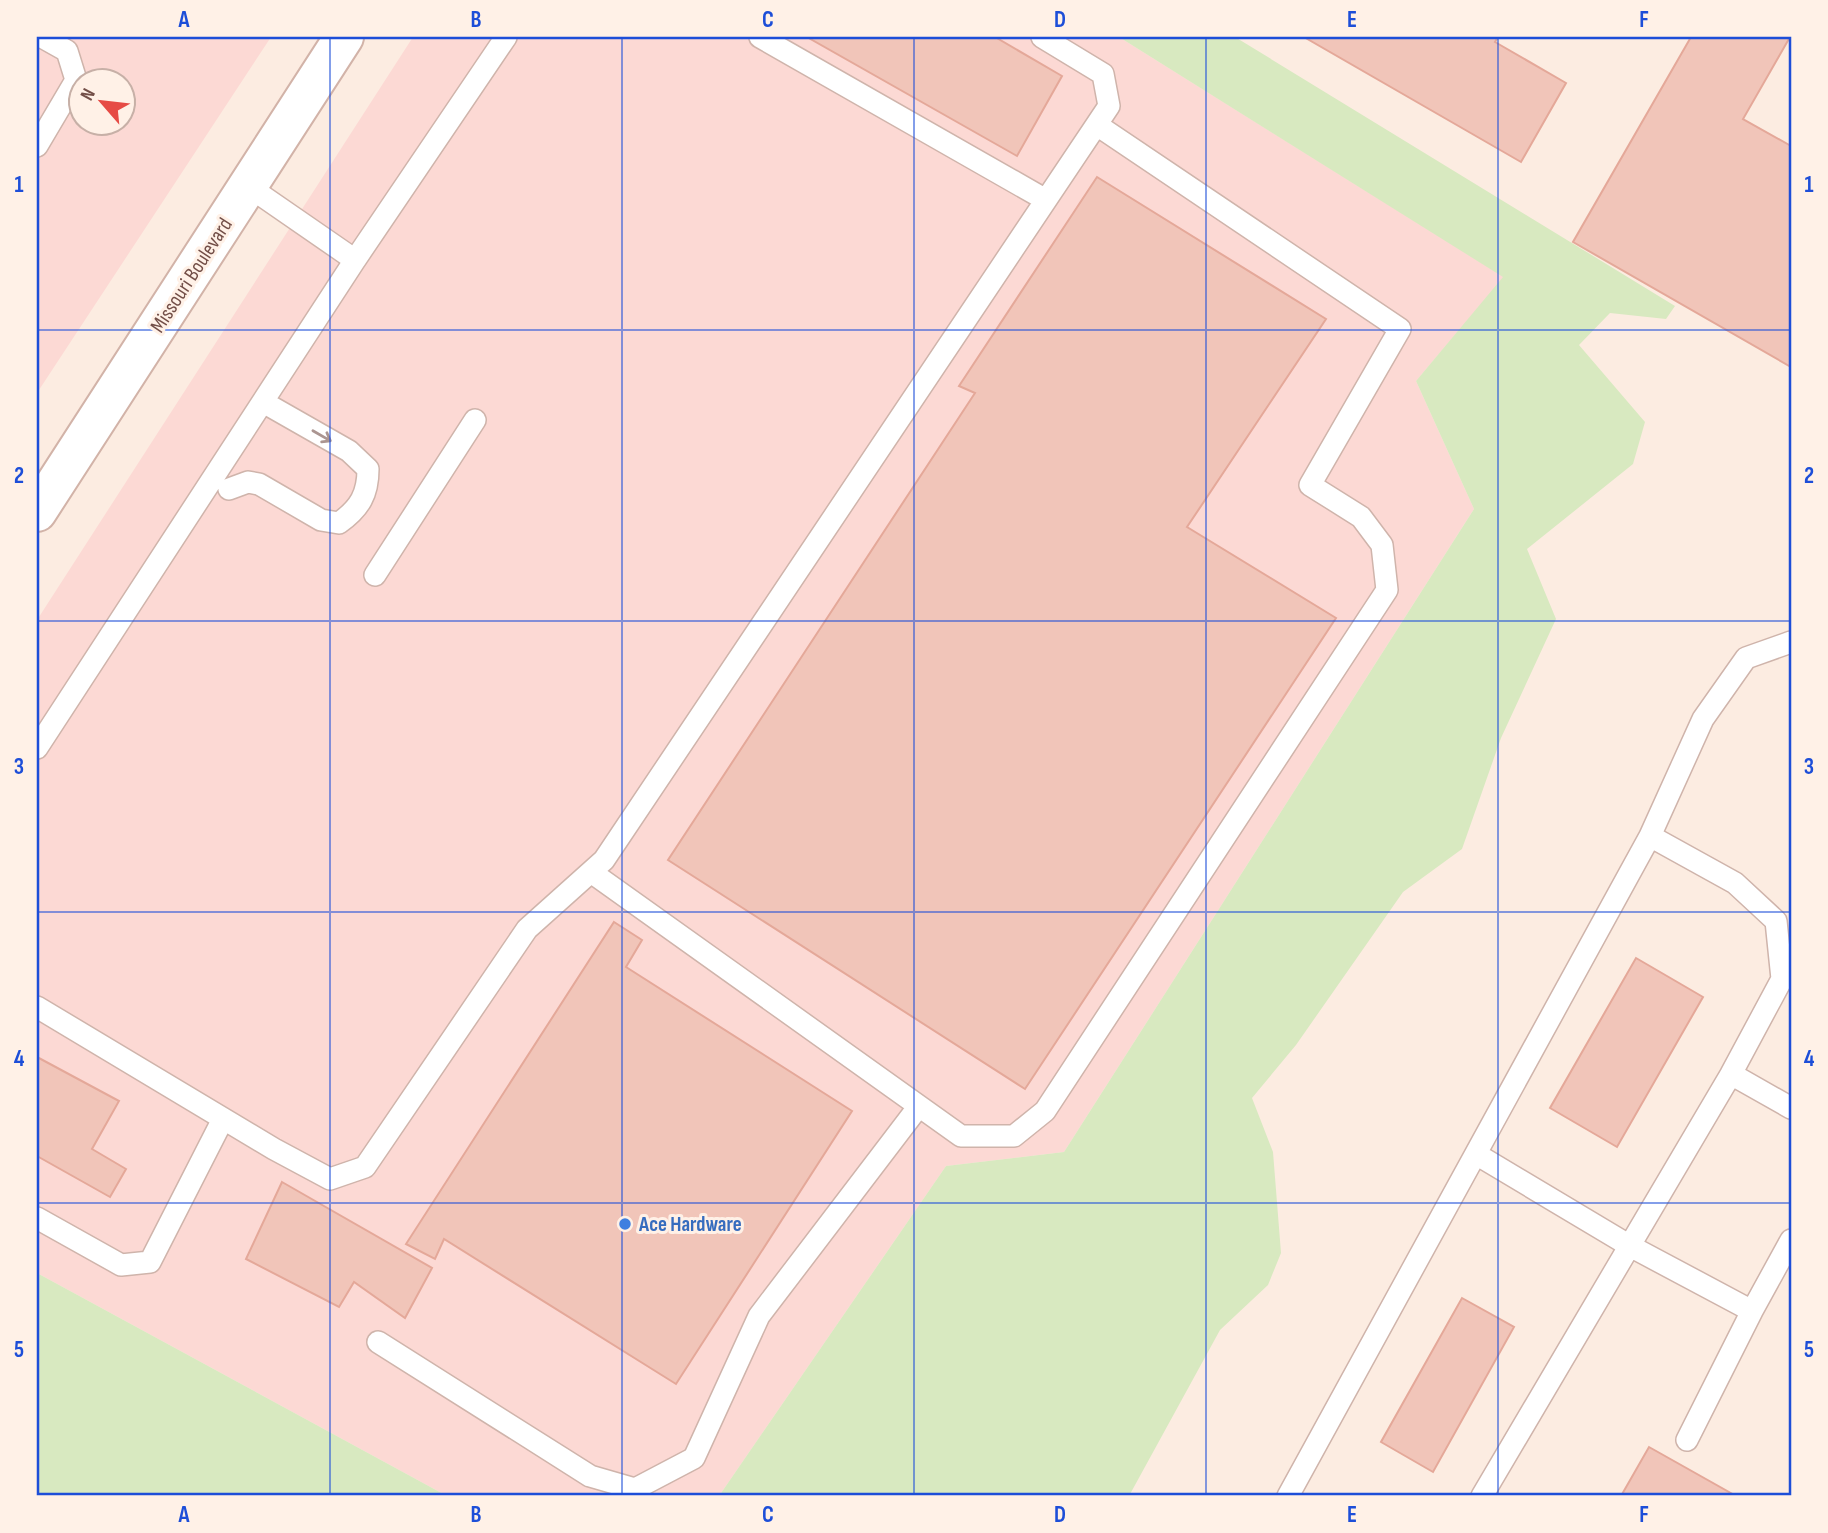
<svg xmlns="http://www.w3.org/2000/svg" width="1828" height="1533" font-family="'Sofia Sans Condensed',sans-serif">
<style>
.commercial{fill:#fcd9d4;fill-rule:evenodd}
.green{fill:#d8e9c0}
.building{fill:#f1c5b9;stroke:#e4a899;stroke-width:2}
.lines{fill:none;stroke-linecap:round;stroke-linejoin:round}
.lane-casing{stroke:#cfb4ab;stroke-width:24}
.secondary-casing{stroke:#d2b3a8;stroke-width:42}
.lane{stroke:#fff;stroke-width:21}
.secondary{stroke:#fff;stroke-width:38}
.oneway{stroke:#ab9591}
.grid{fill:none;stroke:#1d4ed8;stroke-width:2;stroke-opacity:0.55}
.shop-dot{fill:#3f7fe0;stroke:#fff1e7;stroke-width:2.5}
.labels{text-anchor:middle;stroke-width:6;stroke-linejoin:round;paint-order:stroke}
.street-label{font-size:21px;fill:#734f48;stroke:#fff1e7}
.shop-label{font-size:21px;font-weight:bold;fill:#366cbe;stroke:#fff1e7;text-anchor:start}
.neatline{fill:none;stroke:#1d4ed8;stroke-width:2.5}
.grid-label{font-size:23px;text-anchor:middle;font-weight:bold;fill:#1d4ed8}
</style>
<rect width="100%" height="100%" fill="#fcece1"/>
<path class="commercial" d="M37 37H271L37 393ZM80 80H122V122H80Z
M413 37H1119L1504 277 1416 381 1474 509 1064 1152 946 1166 719 1496H447L37 1273V620Z"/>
<path class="green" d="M1119 37H1235L1675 306 1666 319 1610 313 1579 345 1645 422 1633 464 1527 549 1556 619 1501 738 1462 849 1403 892 1296 1045 1252 1098 1273 1152 1281 1253 1268 1285 1220 1330 1129 1496H719L946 1166 1064 1152 1474 509 1416 381 1503 277Z
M37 1273 447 1496H37Z"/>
<path class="building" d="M807 37H995L1062 76 1017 156Z
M1304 37H1498L1495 42 1566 83 1521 162Z
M1691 37H1790L1743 119 1791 146V367L1573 242Z
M1097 177 1326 319 1187 527 1336 618 1025 1089 668 860 975 393 959 386Z
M614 922 642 940 626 967 852 1111 676 1384 444 1239 435 1259 406 1244Z
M1636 958 1703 997 1617 1147 1550 1108Z
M37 1057 119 1101 92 1149 126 1169 110 1197 37 1156Z
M282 1182 432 1268 405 1318 354 1282 339 1307 246 1259Z
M1462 1298 1514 1327 1433 1472 1381 1442Z
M1649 1447 1736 1496H1621Z"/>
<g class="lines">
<defs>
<path id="lane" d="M760 37 1046 200
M37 146 76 80 67 51 42 37
M355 260 506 37
M229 489 248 482 259 484 321 520 339 523C360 508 368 494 368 469L349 451 263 402
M375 575 475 420
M37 748 355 260 248 186
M591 872 961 1136H1014L1045 1111 1387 590 1382 545 1361 517 1310 485 1400 329 1097 125
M37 1007 274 1149 330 1179 365 1167 527 929 604 860 1109 106 1103 74 1042 37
M1731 1074 1782 979 1776 921 1735 883 1650 836 1703 719 1746 658 1791 642
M1476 1154 1630 1246 1752 1311 1791 1240
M37 1218 121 1265 150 1262 223 1119
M378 1342 590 1476 635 1489 694 1458 759 1316 919 1106
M1687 1440 1752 1311
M1288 1496 1650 836
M1482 1496 1731 1074 1791 1108"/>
<path id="secondary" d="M37 512 344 37"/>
</defs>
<use href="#lane" class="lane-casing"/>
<use href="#secondary" class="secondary-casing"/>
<use href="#lane" class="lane"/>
<use href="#secondary" class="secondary"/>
</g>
<defs><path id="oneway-shaft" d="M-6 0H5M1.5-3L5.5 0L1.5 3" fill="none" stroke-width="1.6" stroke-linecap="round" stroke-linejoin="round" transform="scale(1.75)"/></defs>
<use class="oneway" href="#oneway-shaft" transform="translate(322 436) rotate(30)"/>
<path class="grid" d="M330 37V1496M622 37V1496M914 37V1496M1206 37V1496M1498 37V1496M37 330H1791M37 621H1791M37 912H1791M37 1203H1791"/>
<circle class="shop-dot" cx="625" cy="1224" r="7"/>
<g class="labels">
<g class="street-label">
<text transform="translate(191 275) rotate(-57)" y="7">Missouri Boulevard</text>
</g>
<g class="shop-label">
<text x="639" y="1231">Ace Hardware</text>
</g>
</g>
<rect width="1828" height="1533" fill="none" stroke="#fff1e7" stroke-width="77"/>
<g transform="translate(102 102) rotate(298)"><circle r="33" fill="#fff1e7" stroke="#c7b0a7" stroke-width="2"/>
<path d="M0-5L12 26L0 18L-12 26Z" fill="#e64b45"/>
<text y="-10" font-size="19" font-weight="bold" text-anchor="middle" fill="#734f48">N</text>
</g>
<rect x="38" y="38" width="1752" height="1456" class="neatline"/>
<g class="grid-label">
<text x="184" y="27">A</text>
<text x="476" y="27">B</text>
<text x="768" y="27">C</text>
<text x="1060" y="27">D</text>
<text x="1352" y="27">E</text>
<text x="1644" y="27">F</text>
<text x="19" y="192">1</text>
<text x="1809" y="192">1</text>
<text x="19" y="483">2</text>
<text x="1809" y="483">2</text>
<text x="19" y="774">3</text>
<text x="1809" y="774">3</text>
<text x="19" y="1066">4</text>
<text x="1809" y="1066">4</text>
<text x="19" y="1357">5</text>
<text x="1809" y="1357">5</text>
<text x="184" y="1522">A</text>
<text x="476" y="1522">B</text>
<text x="768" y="1522">C</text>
<text x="1060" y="1522">D</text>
<text x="1352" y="1522">E</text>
<text x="1644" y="1522">F</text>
</g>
</svg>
